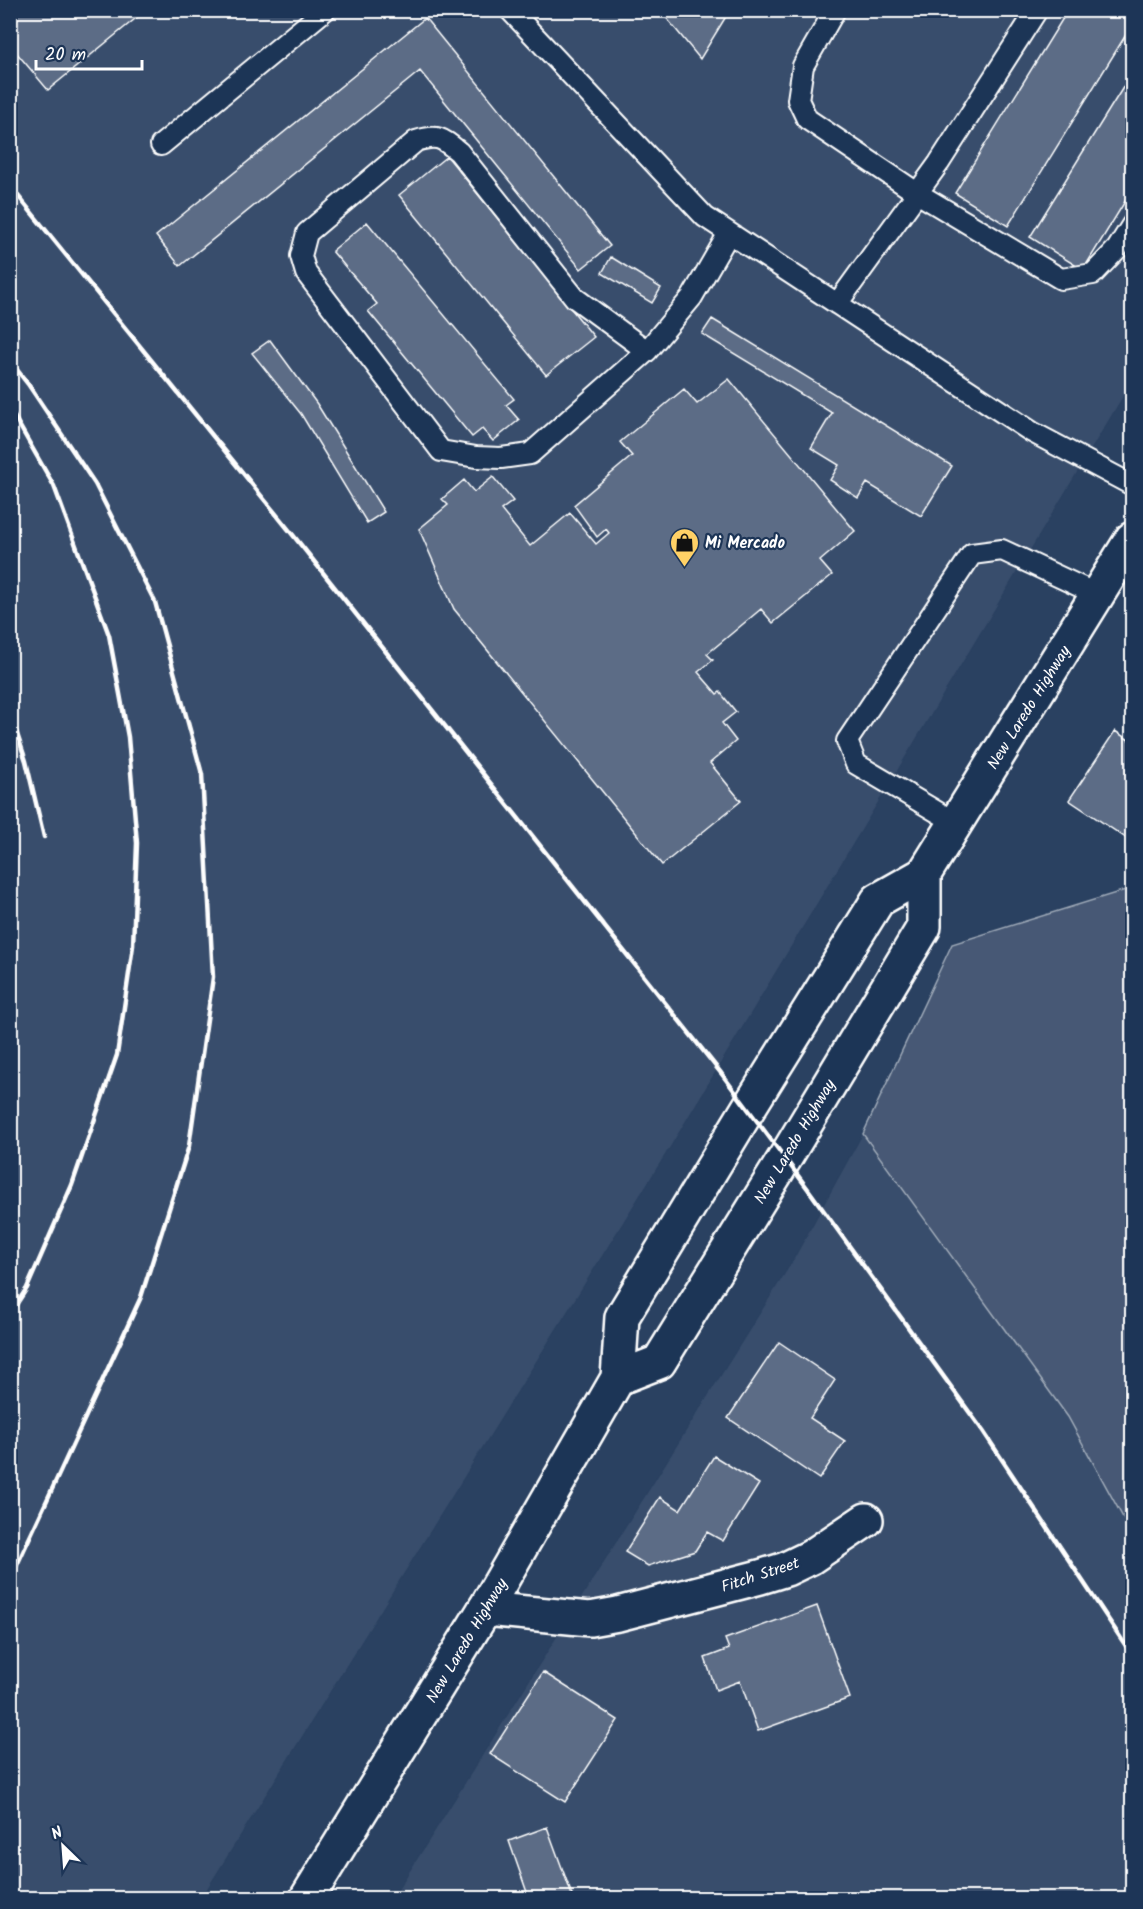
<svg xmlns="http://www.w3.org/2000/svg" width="1143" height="1909" font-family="Kalam,sans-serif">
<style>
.built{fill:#394e6c}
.green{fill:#465975;stroke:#a2acba;stroke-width:1.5}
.building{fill:#5b6c86;stroke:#fff;stroke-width:1.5}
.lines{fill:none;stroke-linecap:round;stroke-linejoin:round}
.service-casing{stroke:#fff;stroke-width:24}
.minor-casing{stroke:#fff;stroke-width:38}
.primary-casing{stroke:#fff;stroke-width:38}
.service{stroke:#1d3557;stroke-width:20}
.minor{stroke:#1d3557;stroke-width:33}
.primary{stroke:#1d3557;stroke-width:33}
.rail{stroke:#fff;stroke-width:4.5}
.labels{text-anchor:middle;stroke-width:4.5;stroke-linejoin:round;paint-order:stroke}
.poi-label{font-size:16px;font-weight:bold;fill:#fff;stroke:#1d3557;text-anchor:start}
.street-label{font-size:16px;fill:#fff;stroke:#1d3557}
</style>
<rect width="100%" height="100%" fill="#2a4161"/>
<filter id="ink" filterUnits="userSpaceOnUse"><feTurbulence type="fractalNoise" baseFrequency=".0167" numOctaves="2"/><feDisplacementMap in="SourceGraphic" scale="12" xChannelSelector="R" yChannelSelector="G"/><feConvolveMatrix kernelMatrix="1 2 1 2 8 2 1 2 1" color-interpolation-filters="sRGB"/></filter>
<g filter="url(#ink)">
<path class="built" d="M11 11H1132V381L671 1145 201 1898H11Z
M863 1134 1068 1417 1132 1534V1898H393L793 1261Z"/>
<path class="green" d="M1132 888V1534L1068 1417 863 1134 952 944Z"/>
<path class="building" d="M10 10H146L48 90 10 45Z
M660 10H730L700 59Z
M1068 10H1132V25L1008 226 955 193Z
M425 18 610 246 581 269 420 71 180 266 156 236Z
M1132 73V190L1083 270 1030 237Z
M447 156 594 337 546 375 399 195Z
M367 222 514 399 506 405 519 420 493 441 482 429 472 437 368 311 377 304 332 251Z
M611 257 661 288 652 303 602 273Z
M712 319 952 466 921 516 867 483 858 498 830 480 839 465 811 448 832 413 702 334Z
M270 340 317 404 384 512 367 523 301 414 252 353Z
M729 379 855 531 820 561 832 575 773 623 761 609 707 654 713 660 698 672 717 694 720 692 736 712 722 723 736 741 710 763 741 801 662 865 454 609 419 529 448 505 442 499 464 480 474 492 493 477 513 501 501 510 530 546 570 513 596 544 609 533 606 529 597 537 574 505 632 456 620 442 684 389 697 404Z
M1115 731 1132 742V842L1069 800Z
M779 1342 835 1380 810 1418 845 1441 819 1479 728 1418Z
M714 1456 759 1484 723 1541 707 1532 695 1551 648 1566 625 1552 660 1497 680 1510Z
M817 1606 850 1698 758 1731 740 1681 716 1690 705 1658 729 1649 725 1639Z
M543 1672 618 1720 565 1802 490 1754Z
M547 1827 573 1898H529L509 1841Z"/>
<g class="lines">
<defs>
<path id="service" d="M510 10 705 217 1032 432 1132 485
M835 10 803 66 798 100 807 119 917 193 1061 279 1093 274 1117 249 1132 225
M161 145 325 10
M837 304 939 163 1037 10
M647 351 575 298 459 152C442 138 438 134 416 141L307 233 301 256 306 273 441 451 476 457 501 458 530 454 647 351 692 297 729 233
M956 823 856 764 847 741 972 554 1002 550 1098 595"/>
<path id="minor" d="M485 1609 590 1619 618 1614 760 1577 786 1569 811 1557 866 1520"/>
<path id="primary" d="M618 1378 659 1362 785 1158 924 927V874
M307 1898 485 1609 618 1378 622 1317 748 1109 878 900 924 874 1132 539"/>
</defs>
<use href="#service" class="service-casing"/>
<use href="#minor" class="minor-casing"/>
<use href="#primary" class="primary-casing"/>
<use href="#service" class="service"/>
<use href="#minor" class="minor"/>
<use href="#primary" class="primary"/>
<path class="rail" d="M10 186 289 530 721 1073 808 1189 983 1431 1132 1655
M10 361 28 384 95 484 155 602 202 774 213 977 189 1146 141 1297 10 1580
M10 409 54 486 109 635 128 737 137 843 133 946 117 1055 72 1185 27 1288 10 1314
M10 713 26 761 44 837"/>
</g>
</g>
<defs>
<symbol id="shop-pin" viewBox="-11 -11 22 30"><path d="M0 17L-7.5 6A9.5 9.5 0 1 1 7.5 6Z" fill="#ffd166" stroke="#1d3557"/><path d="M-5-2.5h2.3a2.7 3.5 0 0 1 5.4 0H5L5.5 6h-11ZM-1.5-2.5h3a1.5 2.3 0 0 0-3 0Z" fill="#111"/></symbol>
</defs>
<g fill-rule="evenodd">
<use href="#shop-pin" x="668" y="526" width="33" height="45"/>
</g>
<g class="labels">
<g class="poi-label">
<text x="705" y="548">Mi Mercado</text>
</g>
<g class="street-label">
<text transform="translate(1028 707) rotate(-58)" y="6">New Laredo Highway</text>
<text transform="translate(794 1141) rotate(-59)" y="6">New Laredo Highway</text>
<text transform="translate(760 1574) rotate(-18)" y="6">Fitch Street</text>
<text transform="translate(466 1640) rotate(-59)" y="6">New Laredo Highway</text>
</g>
</g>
<rect width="1143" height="1909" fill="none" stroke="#1d3557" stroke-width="36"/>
<rect x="18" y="18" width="1107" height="1873" fill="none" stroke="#fff" stroke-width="2" filter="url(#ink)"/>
<g transform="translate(63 1846) rotate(335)" stroke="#1d3557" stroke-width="4.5" paint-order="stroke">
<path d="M0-4.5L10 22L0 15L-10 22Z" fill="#ffffff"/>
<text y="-9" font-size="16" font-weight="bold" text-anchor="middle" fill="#ffffff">N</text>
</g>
<path d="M36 60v9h106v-9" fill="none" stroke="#ffffff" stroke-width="3"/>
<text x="45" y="60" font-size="18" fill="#ffffff" stroke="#1d3557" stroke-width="4.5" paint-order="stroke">20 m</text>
</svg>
